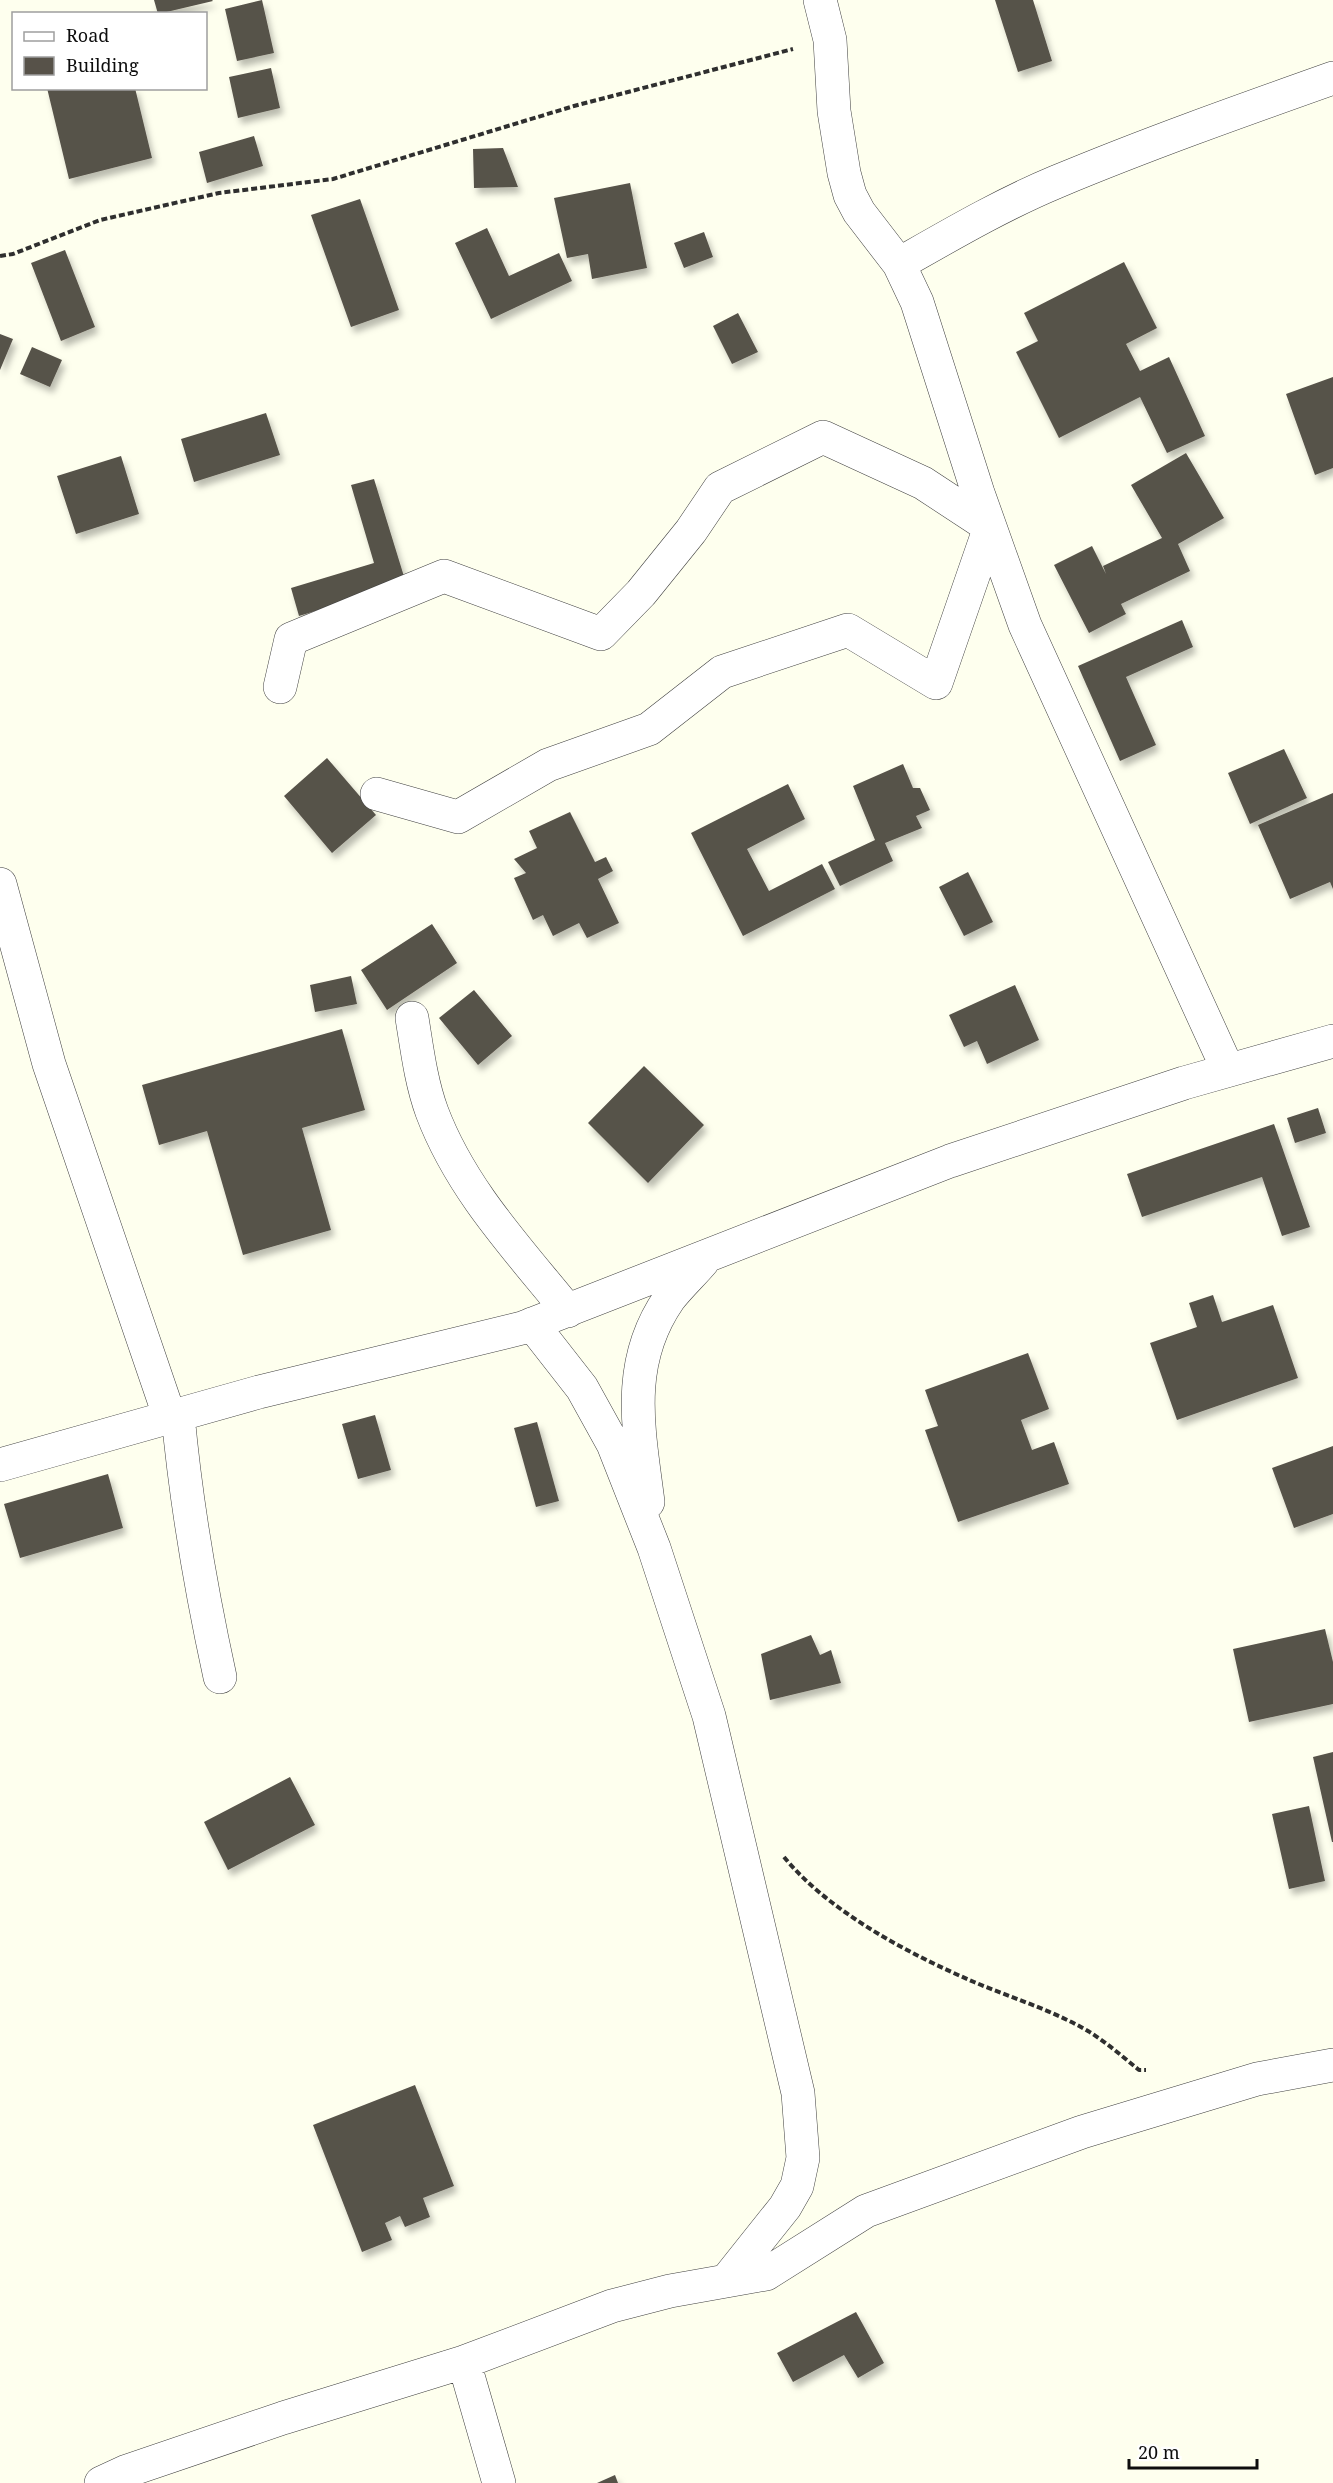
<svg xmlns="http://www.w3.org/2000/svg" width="1333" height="2483" font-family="'Noto Serif',serif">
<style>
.building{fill:#575249;filter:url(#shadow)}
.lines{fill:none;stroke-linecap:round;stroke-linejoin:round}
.street-casing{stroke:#404040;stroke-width:34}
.path{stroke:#2f2f2f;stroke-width:4;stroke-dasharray:6 3;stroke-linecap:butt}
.street{stroke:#fff;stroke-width:33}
</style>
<defs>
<filter id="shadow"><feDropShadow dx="3.5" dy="6" stdDeviation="3" flood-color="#0004"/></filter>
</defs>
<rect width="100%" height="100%" fill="#feffee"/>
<path class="building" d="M154 0H212L213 1 158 14Z
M262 0 274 53 237 61 225 9Z
M995 0H1033L1052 61 1018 72Z
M271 68 280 108 238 118 229 77Z
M47 88H135L152 158 69 179Z
M254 136 263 166 207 183 199 152Z
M503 148 518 187 474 188 473 149Z
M630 183 647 268 592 279 588 254 567 258 554 198Z
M360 199 399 310 351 327 311 215Z
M487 228 509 276 559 253 572 281 491 319 455 243Z
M704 232 713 257 684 268 674 243Z
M65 250 95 327 61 341 31 263Z
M1124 262 1157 328 1126 344 1140 371 1169 357 1205 436 1167 453 1140 397 1059 438 1016 352 1038 341 1024 313Z
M738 313 758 352 732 364 713 326Z
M0 334 13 339 0 370Z
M32 347 62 360 50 387 20 374Z
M1333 377V468L1315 475 1286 394Z
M266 413 280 455 194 482 181 439Z
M1186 453 1224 518 1178 544 1190 571 1121 604 1126 614 1089 633 1054 565 1092 546 1106 574 1103 566 1162 538 1131 485Z
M121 456 139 514 76 534 57 476Z
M374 479 406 583 299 616 291 588 374 563 351 485Z
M1182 620 1193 647 1126 677 1156 745 1120 761 1078 666Z
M1284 749 1307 798 1250 824 1228 773Z
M327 758 376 815 332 853 284 796Z
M903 764 913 788H920L930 810 916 816 922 828 885 843 893 861 840 886 828 862 875 840 853 786Z
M788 784 805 819 747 849 769 891 822 864 835 889 743 936 691 833Z
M1333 793V889L1330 882 1290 899 1258 825Z
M570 812 595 862 606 857 613 871 598 879 619 923 587 938 579 923 553 936 543 915 533 920 514 878 526 873 514 859 537 848 529 831Z
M968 872 993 922 964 936 939 887Z
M432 924 457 963 387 1010 361 970Z
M351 976 357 1004 315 1012 310 985Z
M1015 985 1039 1040 987 1064 977 1041 964 1047 949 1015Z
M474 990 512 1036 478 1065 439 1018Z
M342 1029 365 1110 302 1128 331 1230 243 1255 207 1131 159 1145 142 1085Z
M644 1066 704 1125 648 1183 588 1123Z
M1318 1108 1326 1133 1295 1143 1287 1118Z
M1274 1124 1310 1227 1282 1236 1262 1177 1142 1217 1127 1174Z
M1213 1295 1222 1322 1273 1305 1298 1378 1177 1420 1150 1343 1197 1327 1189 1303Z
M1028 1353 1049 1409 1021 1420 1032 1450 1054 1442 1069 1484 958 1522 925 1430 938 1426 925 1390Z
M375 1415 391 1470 358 1479 342 1424Z
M537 1422 559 1501 536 1507 514 1428Z
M1333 1446V1514L1294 1528 1272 1468Z
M108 1474 123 1528 20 1558 4 1504Z
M1325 1629 1333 1662V1704L1249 1722 1233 1649Z
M811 1635 820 1655 831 1650 841 1683 770 1700 761 1654Z
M1333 1752V1842H1332L1313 1757Z
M290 1777 315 1825 228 1870 204 1822Z
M1309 1806 1325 1881 1289 1889 1272 1814Z
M415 2085 454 2186 423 2198 430 2217 405 2227 400 2216 385 2223 392 2240 362 2252 313 2125Z
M856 2312 884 2363 858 2378 844 2355 793 2382 777 2353Z
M615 2475 618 2483H597Z"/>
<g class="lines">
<defs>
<path id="street" d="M820 0 830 40 834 111 844 173 850 195 859 212 899 264 917 302 978 493 1025 625 1228 1070
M899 264C950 235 1001 205 1056 182 1147 144 1240 111 1333 78
M280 687 291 639 444 576 601 634 641 593 691 531 720 488 823 437 923 483 990 527 936 683 848 630 722 672 649 729 548 765 458 817 377 794
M0 884 49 1064 170 1418
M412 1018C417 1049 421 1082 432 1112 461 1189 517 1248 568 1311
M532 1324 582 1388 613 1444 654 1548 709 1716 798 2093 803 2158 797 2186 785 2207 726 2281
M178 1415C186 1503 201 1590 220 1677
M0 1465 259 1392 522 1328 950 1161 1184 1083 1333 1041
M648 1502C639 1430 624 1364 669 1299 679 1286 692 1274 703 1261
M464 2362 499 2483
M101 2483 127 2471 283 2418 464 2362 612 2306 670 2291 766 2274 866 2211 1082 2132 1257 2079 1333 2065"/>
</defs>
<use href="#street" class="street-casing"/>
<path class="path" d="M0 256 13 254 100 220 219 193 333 179 574 106 793 49
M784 1857C829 1912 909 1954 974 1982 1012 1998 1052 2010 1088 2031 1106 2042 1123 2057 1139 2070H1146"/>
<use href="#street" class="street"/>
</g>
<rect x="12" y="12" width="195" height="78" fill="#ffffff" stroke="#9e9e9e" stroke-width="1.5"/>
<rect x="24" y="32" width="30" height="9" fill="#ffffff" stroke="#9e9e9e" stroke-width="1.5"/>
<text x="66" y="42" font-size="18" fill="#0d0d0d">Road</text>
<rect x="24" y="57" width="30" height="18" fill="#575249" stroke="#9e9e9e" stroke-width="1.5"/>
<text x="66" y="72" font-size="18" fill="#0d0d0d">Building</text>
<path d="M1129 2459v9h128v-9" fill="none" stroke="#0d0d0d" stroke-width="3"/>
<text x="1138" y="2459" font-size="18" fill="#0d0d0d" stroke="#ffffff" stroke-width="4.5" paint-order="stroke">20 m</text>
</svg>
